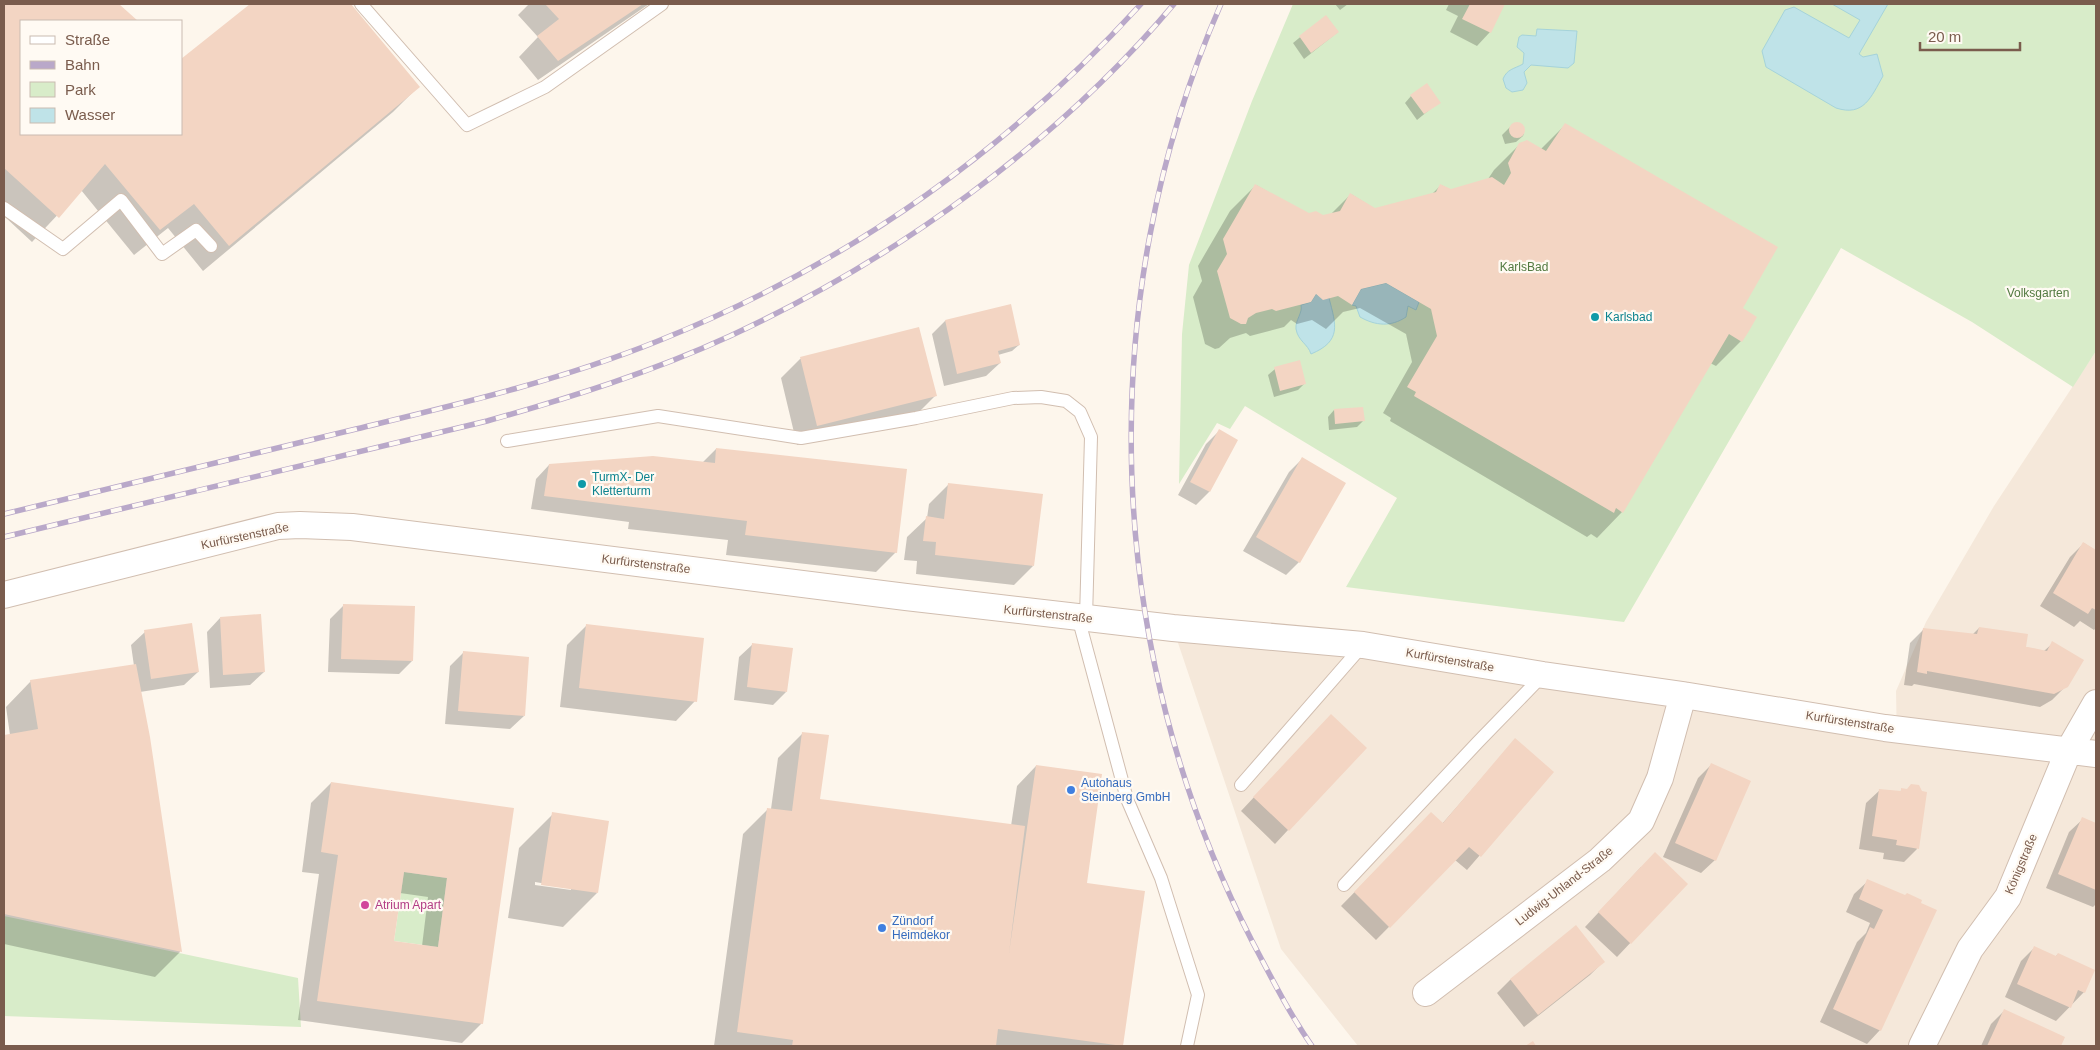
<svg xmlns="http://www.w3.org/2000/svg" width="2100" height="1050" font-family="Arial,sans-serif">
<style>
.residential{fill:#f5e8da}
.green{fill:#d8ecc9}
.water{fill:#bfe3e8;stroke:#a5d3da}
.shadow{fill:#0003;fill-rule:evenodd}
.building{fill:#f3d5c3;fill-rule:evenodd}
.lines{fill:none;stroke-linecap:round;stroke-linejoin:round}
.lane-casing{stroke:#d1beb0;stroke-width:14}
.street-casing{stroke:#d1beb0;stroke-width:28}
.lane{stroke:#fff;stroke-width:12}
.street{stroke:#fff;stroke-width:26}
.rail-casing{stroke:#b9a8c9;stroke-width:5.5}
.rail{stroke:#fffaf3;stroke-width:4;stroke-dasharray:11;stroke-linecap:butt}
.culture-dot{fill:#0f9aa8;stroke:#fffaf3;stroke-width:2}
.shop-dot{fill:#3f7fe0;stroke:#fffaf3;stroke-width:2}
.hotel-dot{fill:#d1479c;stroke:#fffaf3;stroke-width:2}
.labels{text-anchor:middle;stroke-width:4.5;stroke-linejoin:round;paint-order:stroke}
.park-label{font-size:12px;fill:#537a41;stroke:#fffaf3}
.culture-label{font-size:12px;fill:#0d838f;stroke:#fffaf3;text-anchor:start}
.street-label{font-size:12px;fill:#7a5c4d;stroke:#fffaf3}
.shop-label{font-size:12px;fill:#366cbe;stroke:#fffaf3;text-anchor:start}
.hotel-label{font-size:12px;fill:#b23c85;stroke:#fffaf3;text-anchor:start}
</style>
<rect width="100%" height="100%" fill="#fdf6ec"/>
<path class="residential" d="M2096 351V1046H1358L1281 949 1173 628 1897 743 1896 691 1926 622 1994 506Z"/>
<path class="green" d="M1293 4H2096V351L2073 387 1972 322 1841 248 1624 622 1346 587 1397 498 1245 406 1230 429 1217 423 1179 484 1182 334 1189 265 1252 101Z
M404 872 447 878 438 947 394 941Z
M4 916 298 978 301 1027 4 1016Z"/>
<path class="water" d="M1832 4H1888L1859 54 1863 57 1877 54 1883 76C1871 97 1864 117 1836 108L1766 67 1762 51 1785 10 1794 7 1849 38 1860 20Z
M1537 29 1577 31 1574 63 1568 68 1531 65 1524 72 1527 83 1523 90 1512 92 1506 88 1503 79C1507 69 1514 69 1523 64L1524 53 1517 47 1519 37 1522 35 1536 36Z
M1386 283 1419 302 1416 310 1408 306 1406 317C1391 327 1376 326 1360 317L1356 306 1352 305 1361 289Z
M1316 294 1323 299 1329 298C1336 325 1342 341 1311 354 1308 344 1298 341 1296 329 1295 320 1303 313 1301 305L1311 302Z"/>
<path class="shadow" d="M4 4H117L136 21H21V134H181V61L252 4H349L418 87 393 112 203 271 168 228 134 255 81 190 32 242 4 216Z
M529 4H649L538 80 519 57 538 37 518 15Z
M1335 4H1348L1340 10Z
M1449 4H1504L1490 32 1477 46 1450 32 1458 16 1446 10Z
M1326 16 1338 32 1304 59 1293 43Z
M1411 96 1439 102 1417 120 1405 103Z
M1520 123 1524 133 1523 136 1516 142 1505 144 1502 135 1511 126Z
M1565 125 1741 309V341L1716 366 1710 363 1622 512 1597 538 1591 534 1587 537 1390 421 1391 418 1383 413 1412 362 1406 334 1360 308 1343 312 1326 329 1312 320 1297 324 1291 320 1284 327 1250 336 1246 333 1230 338 1219 348 1215 349 1205 344 1193 297 1202 281 1198 266 1230 211 1256 185 1309 215 1323 217 1330 215 1351 194 1375 209 1432 194 1441 185 1451 190 1488 179 1494 170 1520 144 1541 149Z
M1010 305 1019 345 1012 351 998 355 1000 363 986 376 944 386 932 334 945 321Z
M918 329 935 396 916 415 797 445 781 378 800 359Z
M1275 369 1305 383 1298 390 1274 397 1268 375Z
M1334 410 1363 421 1357 427 1329 430 1328 417Z
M1219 431 1236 440 1209 492 1196 505 1178 495 1206 444Z
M716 449 896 552 876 572 726 555 728 540 628 529 629 522 531 509 536 479 549 465 702 463Z
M1302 459 1299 562 1286 575 1243 551 1289 472Z
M949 484 1033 566 1014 585 916 574 917 561 904 560 907 537 927 518 929 504Z
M2084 543 2096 551V628L2094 630 2080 621 2074 627 2040 606 2070 557Z
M344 605 412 661 399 674 328 672 330 619Z
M220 618 264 672 250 685 210 688 207 632Z
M587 625 695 701 676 721 560 707 567 645Z
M1979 628 2025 648 2044 651 2053 643 2066 686 2052 700 2040 707 1914 684 1912 686 1904 685 1910 643 1923 630 1972 635Z
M145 632 198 672 184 685 140 692 149 737 180 952 155 977 4 944V736L10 735 6 707 31 681 134 666 131 645Z
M753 644 786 692 773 705 734 700 739 657Z
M463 653 524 716 510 729 445 724 450 666Z
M1318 729 1288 830 1275 844 1241 811Z
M803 733 819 801 1011 826 1017 786 1036 766 1085 884 1144 892 1122 1046H714L743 834 768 809H771L778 758Z
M1515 740 1552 772 1467 870 1455 860 1376 940 1341 906 1431 814 1442 824Z
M1711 765 1715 860 1701 873 1663 857 1698 778Z
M331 783 512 809 482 1023 462 1043 298 1020 319 874 302 872 311 803ZM400 893 428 897 422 946 393 942Z
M1880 790 1899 792 1902 790 1917 849 1904 862 1883 859 1884 853 1859 849 1866 803Z
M553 814 597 893 563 927 508 918 519 848ZM535 882 571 888V890L535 885Z
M2083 819 2096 824V904L2093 907 2046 888 2069 832Z
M1641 867 1686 884 1617 957 1585 927Z
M1868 881 1905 897 1880 1030 1867 1044 1820 1022 1857 942 1866 933 1870 923 1846 912 1854 894Z
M1576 927 1603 962 1590 975 1524 1027 1497 993 1510 980Z
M2034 948 2055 957 2058 954 2084 992 2056 1021 2005 997 2021 961Z
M2004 1011 2064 1038 2060 1046H1981L1991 1024Z"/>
<path class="building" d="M4 4H119L138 21H21V134H181V59L250 4H351L420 87 229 246 194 204 160 230 105 164 59 218 4 168Z
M545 4H643L558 61 537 36 559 19Z
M1470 4H1505L1491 33 1462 19Z
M1326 15 1339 32 1311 53 1299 36Z
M1427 83 1441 103 1424 114 1410 95Z
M1509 130a8 8 0 1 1 16 0a8 8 0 1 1-16 0Z
M1565 123 1778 247 1743 308 1757 317 1749 331 1742 342 1729 334 1623 513 1616 508 1614 513 1414 396 1416 392 1407 387 1437 336 1431 309 1386 283 1361 289 1352 305 1338 296 1323 300 1316 294 1311 302 1276 311 1272 309 1256 313 1248 318 1246 324H1241L1230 318 1217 271 1227 254 1223 239 1255 184 1309 213 1316 211 1323 215 1340 211 1350 193 1375 208 1436 192 1440 184 1451 189 1492 177 1504 185 1511 173 1508 163 1519 143 1527 140 1546 151Z
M1011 304 1020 345 998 351 1001 363 957 374 945 320Z
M919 327 937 396 817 426 800 357Z
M1300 360 1306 384 1280 391 1274 367Z
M1363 407 1365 421 1335 424 1334 409Z
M1219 429 1238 440 1210 492 1190 482Z
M716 448 907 469 897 553 745 535 747 521 544 496 549 464 653 456 715 463Z
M1302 457 1346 483 1300 563 1256 537Z
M948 483 1043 494 1034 566 935 555 936 542 923 541 926 516 944 519Z
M2083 542 2096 550V610L2092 608 2088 614 2053 593Z
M343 604 415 606 413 661 341 659Z
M261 614 265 672 223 675 220 617Z
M192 623 199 672 151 679 144 630Z
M586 624 704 638 697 702 579 688Z
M1979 627 2028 634 2026 647H2028L2047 651 2052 641 2084 660 2068 687 2054 694 1927 671V674L1917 672 1923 628 1977 634Z
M752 643 793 648 787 692 747 687Z
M463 651 529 657 525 716 458 711Z
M136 664 150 737 182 952 4 914V735L38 729 30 680Z
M1331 714 1367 748 1289 831 1253 797Z
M802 732 829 735 820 799 1025 826 1009 953 1036 765 1102 774 1087 883 1145 891 1123 1046 998 1029 996 1046H792L793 1040 737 1032 767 808 792 811Z
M1515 738 1554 772 1481 857 1469 847 1390 928 1354 892 1431 812 1443 823Z
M1711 763 1751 781 1716 861 1675 843Z
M331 782 514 808 483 1024 317 1001 338 855 321 852ZM404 872 447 878 438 947 394 941Z
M1911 784 1919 785 1922 791 1927 792 1919 849 1896 845 1897 840 1872 836 1879 789 1901 791V788L1907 789Z
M552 812 609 821 598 893 541 885Z
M2082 817 2096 823V890L2058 874Z
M1655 852 1688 884 1631 944 1598 912Z
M1867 879 1905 895 1907 893 1922 900 1921 903 1937 910 1881 1031 1833 1009 1870 927 1874 929 1883 910 1859 899Z
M1576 925 1605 962 1538 1015 1510 979Z
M2034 946 2056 956 2058 953 2095 970 2085 993 2078 990 2071 1008 2017 984Z
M2004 1009 2065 1037 2061 1046H1987Z
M1533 1041 1536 1046H1525Z"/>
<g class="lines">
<defs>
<path id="lane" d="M361 4 467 125 545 87 662 4
M4 208 63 249 121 200 162 254 196 230 211 246
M507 441 658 416 801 438 916 418 1013 398 1041 397 1066 401 1080 412 1091 437 1086 618
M1078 617 1127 799 1161 878 1198 995 1187 1046
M1241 785 1363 645
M1344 885 1478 742 1543 675"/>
<path id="street" d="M4 595 278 526 300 525 352 527 906 597 1173 628 1363 645 1543 675 1683 695 1885 728 2096 754
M1426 993 1600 860 1641 821 1660 778 1683 695
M1922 1046 1970 949 2008 897 2069 750 2096 703"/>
</defs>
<use href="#lane" class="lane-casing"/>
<use href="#street" class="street-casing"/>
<use href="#lane" class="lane"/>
<use href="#street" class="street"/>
<defs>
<path id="rail" d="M1221 4C1090 303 1104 652 1252 941 1271 977 1289 1013 1312 1046
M4 514C120 486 236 458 352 430 455 405 559 381 658 341 845 266 1006 152 1141 4
M4 537 487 421C569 398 652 372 730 336 896 259 1056 144 1174 4"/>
</defs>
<use href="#rail" class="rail-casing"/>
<use href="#rail" class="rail"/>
</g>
<g class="culture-dot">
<circle cx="1595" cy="317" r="5"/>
<circle cx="582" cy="484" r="5"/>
</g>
<g class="shop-dot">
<circle cx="1071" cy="790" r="5"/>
<circle cx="882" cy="928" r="5"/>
</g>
<circle class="hotel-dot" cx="365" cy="905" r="5"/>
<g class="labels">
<g class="park-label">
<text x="1524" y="271">KarlsBad</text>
<text x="2038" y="297">Volksgarten</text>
</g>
<g class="culture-label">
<text x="1605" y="321">Karlsbad</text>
<text x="592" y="481">TurmX- Der<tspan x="592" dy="14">Kletterturm</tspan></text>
</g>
<g class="street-label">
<text transform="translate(245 536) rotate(-12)" y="4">Kurfürstenstraße</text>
<text transform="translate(646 564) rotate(7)" y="4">Kurfürstenstraße</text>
<text transform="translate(1048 614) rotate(6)" y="4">Kurfürstenstraße</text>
<text transform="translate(1450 660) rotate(10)" y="4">Kurfürstenstraße</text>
<text transform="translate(1850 722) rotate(9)" y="4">Kurfürstenstraße</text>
<text transform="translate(2021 864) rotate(-67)" y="4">Königstraße</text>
<text transform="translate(1564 886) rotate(-38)" y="4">Ludwig-Uhland-Straße</text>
</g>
<g class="shop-label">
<text x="1081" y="787">Autohaus<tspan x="1081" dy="14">Steinberg GmbH</tspan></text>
<text x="892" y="925">Zündorf<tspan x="892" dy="14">Heimdekor</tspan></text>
</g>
<g class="hotel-label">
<text x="375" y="909">Atrium Apart</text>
</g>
</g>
<rect width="2100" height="1050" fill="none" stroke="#7a5c4d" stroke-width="10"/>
<rect x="20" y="20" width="162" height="115" fill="#fffaf3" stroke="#cabbb1"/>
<rect x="30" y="36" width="25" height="8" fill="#ffffff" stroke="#cabbb1"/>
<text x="65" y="45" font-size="15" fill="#7a5c4d">Straße</text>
<rect x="30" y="61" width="25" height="8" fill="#b9a8c9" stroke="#cabbb1"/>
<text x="65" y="70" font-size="15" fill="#7a5c4d">Bahn</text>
<rect x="30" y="82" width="25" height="15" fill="#d8ecc9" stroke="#cabbb1"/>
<text x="65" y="95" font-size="15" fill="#7a5c4d">Park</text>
<rect x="30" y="108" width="25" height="15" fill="#bfe3e8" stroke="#cabbb1"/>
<text x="65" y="120" font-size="15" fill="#7a5c4d">Wasser</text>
<path d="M1920 42v8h100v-8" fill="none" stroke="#7a5c4d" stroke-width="2.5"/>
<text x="1928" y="42" font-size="15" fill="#7a5c4d" stroke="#fffaf3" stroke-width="4" paint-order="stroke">20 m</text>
</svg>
